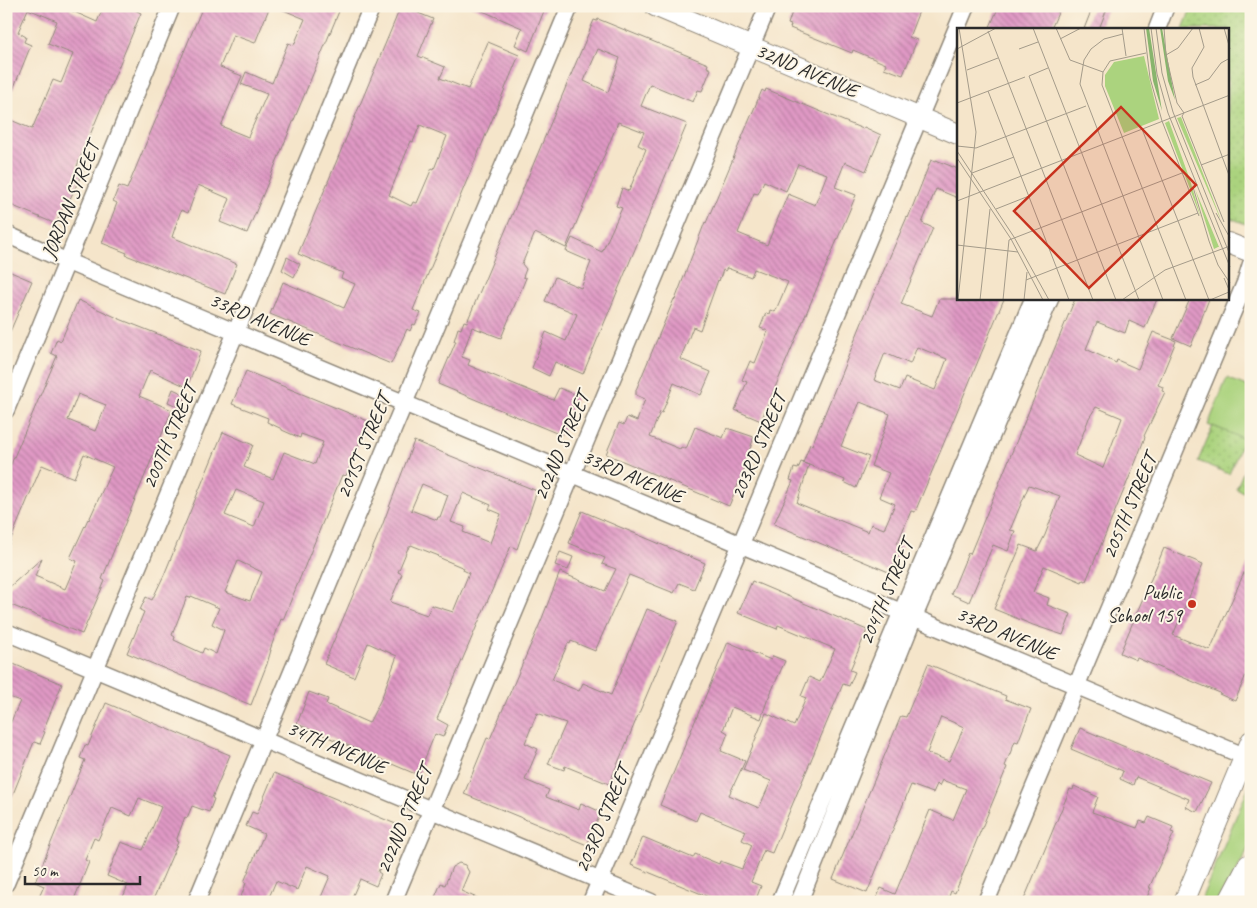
<svg xmlns="http://www.w3.org/2000/svg" width="1257" height="908" font-family="Caveat,sans-serif">
<style>
.green{fill:#abd37e;stroke:#6b7f54}
.park{fill:url(#park-dots);stroke:#6b7f54}
.building{fill:url(#building-back-hatch);fill-rule:evenodd}
.lines{fill:none;stroke-linecap:round;stroke-linejoin:round}
.minor-casing{stroke:#90887a;stroke-width:19}
.tertiary-casing{stroke:#90887a;stroke-width:22}
.motorway-casing{stroke:#90887a;stroke-width:30}
.minor{stroke:#fff;stroke-width:16}
.tertiary{stroke:#fff;stroke-width:20}
.motorway{stroke:#fff;stroke-width:28}
.poi-dot{fill:#c8321e;stroke:#fcf5e5;stroke-width:2}
.labels{text-anchor:middle;stroke-width:4;stroke-linejoin:round;paint-order:stroke}
.street-label{font-size:20px;fill:#2b2b2b;stroke:#fcf5e5}
.poi-label{font-size:20px;fill:#2b2b2b;stroke:#fcf5e5;text-anchor:end}
.inset-road{fill:none;stroke:#a49b8a;stroke-width:1}
.view{fill:#c8321e;fill-opacity:0.15;stroke:#c8321e;stroke-width:2.5}
.inset-edge{fill:none;stroke:#2b2b2b;stroke-width:2.5}
</style>
<defs>
<pattern id="park-dots" width="8" height="8" patternUnits="userSpaceOnUse" patternTransform="scale(1.25)"><rect width="8" height="8" fill="#abd37e"/><path d="M2 2h.1M6 6h.1" fill="none" stroke="#93b56d" stroke-width="1.8" stroke-linecap="round"/></pattern>
<pattern id="building-back-hatch" width="6" height="6" patternUnits="userSpaceOnUse" patternTransform="scale(1.25)"><rect width="6" height="6" fill="#e099c5"/><path d="M-1 5l2 2M0 0l6 6M5-1l2 2" fill="none" stroke="#b67da0"/></pattern>
</defs>
<rect width="100%" height="100%" fill="#fcf5e5"/>
<filter id="ink" filterUnits="userSpaceOnUse"><feTurbulence type="fractalNoise" baseFrequency=".02" numOctaves="2"/><feDisplacementMap in="SourceGraphic" scale="10" xChannelSelector="R" yChannelSelector="G"/><feConvolveMatrix kernelMatrix="1 2 1 2 8 2 1 2 1" color-interpolation-filters="sRGB"/></filter>
<filter id="wash" filterUnits="userSpaceOnUse"><feTurbulence type="fractalNoise" baseFrequency=".0096" numOctaves="4" result="noise"/><feDisplacementMap in="SourceGraphic" scale="20" xChannelSelector="R" yChannelSelector="G"/><feGaussianBlur stdDeviation="1.12" result="paint"/><feColorMatrix in="noise" values="0 0 0 0 0 0 0 0 0 0 0 0 0 0 0 0 0 1.4 0 .05"/><feComposite in="paint" operator="in"/></filter>
<g filter="url(#wash)">
<rect width="100%" height="100%" fill="#f5e5ca"/>
<path class="green" d="M1227 378 1251 388V435L1248 442 1208 425Z
M1251 781V843L1221 902H1200Z"/>
<path class="park" d="M1192 6H1251V226L1228 217V29H1183Z
M1213 426 1244 439 1229 474 1198 461Z
M1251 454V495L1236 489Z"/>
<g id="blocks">
<path class="building" d="M6 6H72L70 10 97 22 104 6H127L141 13 77 166 84 169 70 199 67 198 56 224 6 203V118L32 129 53 80 61 83 73 54 48 44 57 21 28 9 18 32 26 37 24 42 31 45 6 107Z
M203 6H270L255 43 233 35 220 67 242 76 221 126 248 137 267 94 241 84 246 72 272 83 288 43 294 45 305 19 274 6H332L340 9 247 233 220 222 230 199 198 185 188 213 181 210 172 237 237 264 225 294 126 255 127 253 102 243 117 203 113 201 119 186 127 189Z
M401 6 433 19 418 56 445 67 440 78 468 89 488 42 519 55 413 310 421 313 415 325 413 324 410 331 407 329 391 364 270 314 283 282 344 308 355 284 341 278 343 273 298 254ZM420 125 447 136 434 169 432 168 417 203 413 202 411 206 389 195 411 141 413 142Z
M471 6H546L528 51 515 45 522 28Z
M794 6H921L909 37 917 40 903 75 884 68 886 64 853 50 852 53 790 28 791 25 788 24Z
M999 6H1061L1051 29H989Z
M1093 6H1108L1099 29H1084Z
M598 19 708 64 707 67 711 69 702 91 698 90 693 102 650 84 641 106 687 124 583 374 555 362 549 376 532 368 546 332 566 341 577 314 545 301 555 277 581 288 591 262 566 251 572 238 602 252 622 208 616 206 622 188 629 191 646 149 638 145 644 132 618 122 566 248 535 233 522 264 526 269 523 277 526 278 501 338 472 327 462 357 470 360 468 365 553 400 559 388 577 395 561 435 438 384 456 341H454L458 328 461 329 464 321 467 322 594 20 597 21ZM598 49 620 58 608 92 584 81Z
M766 89 863 129 864 127 881 135 866 171 845 162 835 187 856 195 761 421 735 410 747 382 742 380 750 361 755 363 768 331 760 328 766 313 769 314 770 310 775 312 788 282 754 269 751 277 727 268 725 271 723 270 719 281 718 280 700 330 693 327 686 345 680 359 711 372 701 395 674 383 662 413 660 412 650 437 680 449 681 447 686 449 695 427 723 438 727 428 754 437 749 452 751 453 729 506 606 454 619 423 624 425 627 417 637 421 645 399 636 395V390L674 299 675 300 705 222 706 223 762 90 765 92ZM798 164 827 174 815 205 788 194 767 245 738 233 754 193 758 194 764 181 786 191Z
M931 160 935 162 936 160 958 169V198L936 189 922 223 933 228 901 304 932 316 939 299H1004L915 512 911 511 897 544 902 546 891 573 774 524 793 481 790 480 794 468 798 469 801 462 809 465 803 463 810 444 812 445 874 293 907 217 908 218ZM917 347 947 359 935 390 905 378 900 390 874 380 885 353 910 364ZM860 402 890 414 871 466 889 473 879 497 895 504 884 529 871 524 868 532 797 503 809 465 845 480 844 482 856 488 869 457 841 446Z
M287 257 300 264 294 277 282 270Z
M6 270 32 281 6 341Z
M1075 299H1157L1145 328 1129 321 1125 333 1097 322 1086 349 1116 363 1117 360 1138 369 1153 332 1176 341 1158 385 1163 387 1162 391 1165 392 1144 436 1145 437 1136 461 1086 581 1083 580 1082 582 1044 566 1033 592 1049 598 1047 605 1071 614 1063 635 1033 625 994 609 1021 545 1037 551 1045 535 1060 496 1029 485 1010 530 1015 531 1008 551 993 545 969 602 951 594 968 553 970 554ZM1096 407 1122 418 1103 468 1075 455 1089 418Z
M1190 299H1209L1191 346 1173 338Z
M78 300 122 320 201 351 187 387 150 370 139 396 172 410 102 579 105 581 82 634 6 603V590L42 558 35 576 65 589 77 561 70 558 88 519 89 520 113 467 84 454 74 478 42 465 6 551V476L57 356 51 353 57 339 61 341ZM78 394 106 405 95 431 68 420Z
M246 371 368 421 346 476 342 475 289 605 283 620 281 619 270 650H271L267 664 251 705 127 653 144 612 140 610 146 597 152 600 164 575 223 432 253 445 244 467 273 479 284 452 315 464 323 442 301 434 300 438 282 430V429L267 422 268 418 232 404ZM236 490 264 501 254 527 225 515ZM238 561 262 572 250 601 225 592ZM191 596 219 608 212 624 224 630 216 654 204 648 202 653 174 640 175 637 172 635 187 597 190 598Z
M173 389 186 395 181 408 168 402Z
M414 441 537 491 517 549 511 546 437 719 448 725 443 737 435 734 418 775 297 724 309 692 328 699 326 704 369 723 382 697 397 656 368 643 354 677 324 664 382 526ZM422 484 448 495 440 517H438L437 520 411 510ZM463 493 491 505 489 509 501 514 490 543 463 532 465 527 451 522ZM411 545 439 556 438 557 464 568 463 570 469 573 453 612 431 605 427 615 390 602 402 574 398 572 408 548H409Z
M582 511 705 563 694 589 679 583 674 593 629 575 595 651 571 641 570 644 568 643 552 680 579 691 583 683 611 695 647 609 678 621 609 784 565 766 564 770 548 764 566 723 537 713 525 743 538 749 525 780 549 790 546 797 579 810 581 803 601 812 587 845 464 794 487 738 490 739 541 621 560 572 605 591 616 569 602 564 605 558 569 543Z
M1164 548 1203 564 1173 635 1210 650 1251 557V663L1235 701 1219 694 1220 693 1137 658 1136 660 1120 653Z
M560 552 573 557 568 570 555 565Z
M752 581 867 630 850 670 855 672 849 686 843 684 772 853 764 850 751 882 761 886 755 902H721L631 865 643 837 693 858 695 854 719 864 720 861 742 869 752 845 742 840 746 831 700 812 696 821 660 805 728 642 771 660 773 656 785 661 767 701 761 719 732 707 723 730 728 733 721 751 745 761 729 795 759 808 771 781 743 770 766 713 794 726 806 698 801 696 809 677 820 682 835 649 778 625 777 629 738 613Z
M6 661 62 684 43 731 45 732 40 744 34 742 7 809 6 733 20 701 6 696Z
M928 664 1006 696 1005 699 1031 709 1018 742 1015 741 1005 766 1007 767 955 893 951 891 947 902H875L881 888 895 894 930 810 953 820 966 789 942 780 939 786 937 784 933 793 911 785 867 893 833 879 901 716 906 717ZM941 717 964 727 949 761 927 753Z
M106 703 230 755 212 798 214 799 209 812 192 806 187 818 185 817 176 841 178 842 152 902H121L128 885 107 876 121 842 143 850 151 831 161 807 139 798 131 816 112 808 98 840 94 838 85 860 89 862 73 902H37L44 886 35 882 85 760 80 758 85 745 88 746Z
M1080 728 1211 783 1197 812 1186 807 1189 799 1136 777 1133 785 1120 779 1123 771 1071 749Z
M274 773 398 825 378 872 381 874 376 886 360 879 350 902H319L330 876 307 866 297 890 276 881 267 902H239L246 883 244 882 264 834 246 826 252 812 257 814Z
M1074 786 1098 797 1092 812 1137 828 1140 821 1146 823 1149 817 1173 827 1171 832 1174 833 1149 888H1151L1145 902H1023L1070 789 1073 790Z
M459 863 465 865 469 872 461 891 486 902H433L441 883 445 885 452 867Z"/>
</g>
</g>
<g filter="url(#ink)">
<use href="#blocks" fill-opacity="0" stroke="#90887a" stroke-width="1"/>
<g class="lines">
<defs>
<path id="minor" d="M1157 29 1166 6
M6 234 68 262 1244 756
M6 410 172 6
M6 632 651 902
M6 883 372 6
M196 902 570 6
M393 902 768 6
M591 902 966 6
M780 902 1033 299
M799 902 914 617 1050 299
M986 902 1245 283 1251 264"/>
<path id="tertiary" d="M655 6 958 134
M1228 243 1251 252
M1184 902 1251 741"/>
<path id="motorway" d="M1233 902 1251 868"/>
</defs>
<use href="#minor" class="minor-casing"/>
<use href="#tertiary" class="tertiary-casing"/>
<use href="#motorway" class="motorway-casing"/>
<use href="#minor" class="minor"/>
<use href="#tertiary" class="tertiary"/>
<use href="#motorway" class="motorway"/>
</g>
</g>
<circle class="poi-dot" cx="1192" cy="604" r="5"/>
<g class="labels">
<g class="street-label">
<text transform="translate(807 70) rotate(23)" y="7">32ND AVENUE</text>
<text transform="translate(70 200) rotate(-68)" y="7">JORDAN STREET</text>
<text transform="translate(260 319) rotate(23)" y="7">33RD AVENUE</text>
<text transform="translate(169 436) rotate(-67)" y="7">200TH STREET</text>
<text transform="translate(363 446) rotate(-67)" y="7">201ST STREET</text>
<text transform="translate(561 446) rotate(-67)" y="7">202ND STREET</text>
<text transform="translate(758 446) rotate(-67)" y="7">203RD STREET</text>
<text transform="translate(633 476) rotate(23)" y="7">33RD AVENUE</text>
<text transform="translate(1129 506) rotate(-67)" y="7">205TH STREET</text>
<text transform="translate(886 592) rotate(-67)" y="7">204TH STREET</text>
<text transform="translate(1007 633) rotate(23)" y="7">33RD AVENUE</text>
<text transform="translate(337 747) rotate(23)" y="7">34TH AVENUE</text>
<text transform="translate(404 819) rotate(-67)" y="7">202ND STREET</text>
<text transform="translate(602 819) rotate(-67)" y="7">203RD STREET</text>
</g>
<g class="poi-label">
<text x="1182" y="599">Public<tspan x="1182" dy="23">School 159</tspan></text>
</g>
</g>
<g transform="translate(957 28)">
<rect width="272" height="272" fill="#f5e5ca"/>
<path d="M224 89 263 189V190L220 90ZM212 93 233 152 244 190 208 95ZM238 161 262 219H261L257 221Z" fill="#abd37e"/>
<path d="M189 0H192L205 83 196 53ZM203 0H205L218 72 211 53Z" fill="#88b56d"/>
<path d="M187 28 202 91 167 105 148 58V47L157 34Z" fill="#abd37e"/>
<path class="inset-road" d="M76 0 182 272M99 0 113 32 146 44M165 0 169 28M187 0 193 50 205 93 242 188M194 0 200 46 211 85 273 239M199 0 205 45 216 84 273 227M207 0 209 27 220 75 227 85 225 88 267 194M242 0 247 19 235 40 236 49 273 150M267 0 273 21M31 3 136 272M166 6 147 11 134 21 127 32 123 56 206 272M103 11 124 0M0 21 39 0M62 21 81 14M189 25 153 33 146 44 145 57 229 272M209 27 221 20 236 0M91 40 72 48 159 272M10 42 41 30M238 57 252 51 264 35 273 30M31 63 112 272M0 75 68 49M185 101 252 272M0 118 19 120 129 78M0 123 57 209 92 272M0 130 54 211 86 272M244 137 273 126M15 145 57 129M236 159 252 213M0 173 273 67M39 181 72 168M259 185 273 210M252 213 261 237M0 217 61 224M261 237 273 255M267 250 273 264M69 252 241 185M1 272 19 104 2 0M23 272 33 181M46 272 52 212 225 145M67 272 70 244M165 272 208 242 273 218M253 272 272 264"/>
<path class="view" d="M164 79 239 157 132 260 57 183Z"/>
<rect width="272" height="272" class="inset-edge"/>
</g>
<rect width="1257" height="908" fill="none" stroke="#fcf5e5" stroke-width="25"/>
<path d="M25 876v8h115v-8" fill="none" stroke="#2b2b2b" stroke-width="2.5"/>
<text x="32" y="876" font-size="15" fill="#2b2b2b" stroke="#fcf5e5" stroke-width="4" paint-order="stroke">50 m</text>
</svg>
